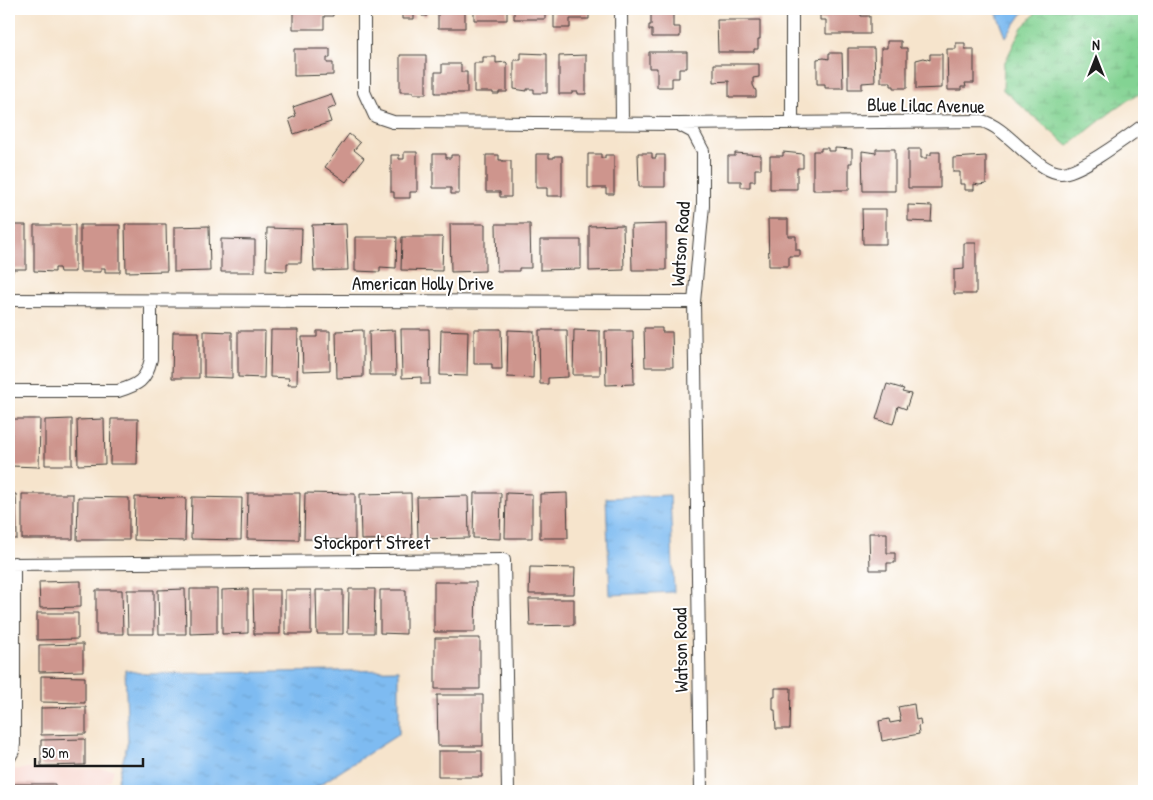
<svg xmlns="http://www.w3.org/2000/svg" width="1153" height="800" font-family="'Patrick Hand',sans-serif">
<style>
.built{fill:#f7d1c9}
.wetland{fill:url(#wetland-marsh);stroke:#507858}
.water{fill:url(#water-ripples);stroke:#4d6c86}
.building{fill:#ce958d}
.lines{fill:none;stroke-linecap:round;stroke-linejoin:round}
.minor-casing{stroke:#3d3a36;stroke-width:14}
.minor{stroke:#fff;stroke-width:12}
.labels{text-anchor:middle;stroke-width:4;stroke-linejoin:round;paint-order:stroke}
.street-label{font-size:19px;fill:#1c1c1c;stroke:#fff}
</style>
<defs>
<pattern id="wetland-marsh" width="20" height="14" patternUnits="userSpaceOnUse" patternTransform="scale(1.25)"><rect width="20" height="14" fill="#83d393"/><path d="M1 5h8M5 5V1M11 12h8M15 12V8" fill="none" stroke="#71b57e"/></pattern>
<pattern id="water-ripples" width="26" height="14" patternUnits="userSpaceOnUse" patternTransform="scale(1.25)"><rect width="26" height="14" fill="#7ebbf1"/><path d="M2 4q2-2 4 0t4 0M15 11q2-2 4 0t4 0" fill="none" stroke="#6ca0ce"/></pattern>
</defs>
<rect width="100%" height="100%" fill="#fff"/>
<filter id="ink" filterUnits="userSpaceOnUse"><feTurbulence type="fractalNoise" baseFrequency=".02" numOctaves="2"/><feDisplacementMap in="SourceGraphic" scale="10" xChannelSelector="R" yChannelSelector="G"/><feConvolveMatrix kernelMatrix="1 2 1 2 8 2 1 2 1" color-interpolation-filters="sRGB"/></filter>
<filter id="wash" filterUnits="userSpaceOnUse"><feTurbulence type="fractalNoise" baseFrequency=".0096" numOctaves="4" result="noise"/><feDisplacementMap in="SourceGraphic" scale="20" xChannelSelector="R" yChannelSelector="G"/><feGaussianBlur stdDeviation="1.12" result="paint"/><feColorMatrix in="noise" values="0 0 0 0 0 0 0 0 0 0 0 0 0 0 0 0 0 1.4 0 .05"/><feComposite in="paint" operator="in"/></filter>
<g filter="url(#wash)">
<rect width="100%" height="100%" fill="#f6e4cc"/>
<path class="built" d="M9 769H114L111 779 95 791H9Z"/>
<path class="wetland" d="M1040 9H1144V93C1131 93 1082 136 1068 146L1003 90 1004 64 1022 27Z"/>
<path class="water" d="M995 9H1028L1021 15 1006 37Z
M670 495 674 592 610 595 606 498Z
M125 670 145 674 399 670V734L310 791H106L117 783 128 741Z"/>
<g id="blocks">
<path class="building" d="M293 9H333V16H324V29H293Z
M395 9H427V16H422V11H414V19H402V11H395Z
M438 9H465V28H438Z
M474 9H507V20H474Z
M514 9H545V19H514Z
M554 9H589V19H570V28H554Z
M651 9H673V27H680V37H652V30H649V25H651Z
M820 9H861V16H870V34H826V20H820Z
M717 20H760V39H758V49H754V52H718Z
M887 41H901V48H907V88H894V86H891V82H881V48H887Z
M956 43H965V49H974V83H965L966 87H961V90H948L947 49H956Z
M848 48H874L875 82 862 83V89H848Z
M294 49H330V58H327V63H333V75L294 76Z
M649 52H687V68H679V78H672V87H657V68H649Z
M521 53 547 54V93H534V89H527V91L514 89V60H521Z
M829 53H842L843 88H825V84H817V59L824 58 829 59Z
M930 54H942V88L916 89V60L924 58 930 60Z
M400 55H426V94H413V92H400Z
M586 55V94H578V92H572V94H559V56Z
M483 57H496V63L506 62 507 63V92H499V94H493V92H474V63H483Z
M442 64H461V72H467V93H435V72H442Z
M714 64H759V77L753 78V85L756 91V97H729V81L714 82Z
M331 94 336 106 327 110 331 122 294 134 289 119 296 116 293 107Z
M349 134 360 143 354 150 364 158 346 182 325 167Z
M821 148H828V151H835V148L852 149V163H849V190H813V151H821Z
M876 149H895V191H863L862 151 876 153Z
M908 149H921V158H927V155H931V152H940V188H908Z
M404 152H417V192H410V198H394V192H391V155H399V159H404Z
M783 152 803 154V168H797V189H770V156H783Z
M638 153H652V158H656V155H665V187H639Z
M735 153 761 155V169H755V181H750V187H741V181H728V156H735Z
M433 154H446V158H451V155H459V194H451V188H433Z
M536 154H549V158H554V156H562V196H547V188H536Z
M588 154H601V158H605V155H614V194H606V188H588Z
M486 155H499V160H502V161H511V197H500V192H486Z
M986 156V184L979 185 974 184V190H965V184H960V172H953V158Z
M908 205 932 206 931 222 908 221Z
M862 209H886V244H863Z
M768 219H788V236H796V250H800V256H789V266H769Z
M125 224H166L167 271 126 272Z
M346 224 348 270 314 271 312 225Z
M450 224H485V271L451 272Z
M496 224H530L531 268H519V271H497Z
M666 224V270H632L631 225Z
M9 225H26V269H13V272H9Z
M34 225H75V272H60L59 268H55V272L34 271Z
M80 225H120V272H105V268H101V272H80Z
M623 225 624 270 589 271V226Z
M209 226 210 271 174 272V227Z
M267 228 302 229 301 263H287V271L266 270Z
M355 237H397L396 268 380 267V272L355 271Z
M402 237H443L442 271 401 270Z
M221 239 255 240V272H221Z
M540 240H581V269L540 270Z
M964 243H976V294H954V270L964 269Z
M644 328H662V332H672L673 367H645Z
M401 329H429L430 384H421V377L402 378Z
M474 329H501L502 369H492V364H474Z
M271 330H298L297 385H288L289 378 270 377Z
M363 330V377L337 378 336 331Z
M395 330 396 375H370L369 331Z
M441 330 468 331 467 376 440 375Z
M508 330 534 331 533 378 507 377Z
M539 330H567L568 377 548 378V384H540Z
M574 330 600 331V375H573Z
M204 331 232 332V378L204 377Z
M238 331H265L264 378 238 377Z
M317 331H330V370L303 371 302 337H317Z
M605 331H633L634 384 606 385Z
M173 332H199V378H172Z
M887 384 904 389 902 392 911 394 906 409 898 406 893 424 876 419Z
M12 419H40L39 467 11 466Z
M72 419V465H45V420Z
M104 419 105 464 78 465 77 420Z
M111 419H138L137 464H110Z
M248 493H300L299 540 247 539Z
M305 493 355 494V540L304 539Z
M411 493 412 539 361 540 360 494Z
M474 493H501L500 539 473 538Z
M506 493 532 494V538H505Z
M567 493 568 538H540V494Z
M9 494H16L17 539H9Z
M22 494H73V539H22Z
M468 496 469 538 418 539 417 497Z
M78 497 129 498V540H77Z
M135 497 186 498 185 541 134 540Z
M192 497 242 498 241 540 191 539Z
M869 533H887V553H895V563H887V570H870Z
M530 567 575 568 574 594H529Z
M81 581V607L40 608 39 582Z
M434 582H476L475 632H434Z
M185 589 186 634H159L158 590Z
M190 589H217V633L190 634Z
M248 589V633L222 634V590Z
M349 589H375L374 633H348Z
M96 590H122L123 634H96Z
M127 590H154V634H128Z
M253 590H280V634H254Z
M285 590H311V634H285Z
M316 590H343V634H317Z
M380 590H406V634L380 633Z
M529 599H574V625L530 626Z
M37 613H78V639L37 640Z
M435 638H480V689H435Z
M83 644V671L39 672V645Z
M41 676 85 677V703L41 702Z
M775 688H791L790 729H776L775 710H773V697H775Z
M437 695H483V746H438Z
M914 704 916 720 920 719 921 725 918 726 919 734 882 741 879 721 889 719 890 723 901 721 898 707Z
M86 707V734L41 735V708Z
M85 739V765L41 766V740Z
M438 751H482V777H438Z
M9 784H55V791H9Z"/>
</g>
</g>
<g filter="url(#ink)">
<use href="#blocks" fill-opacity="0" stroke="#3d3a36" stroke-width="1"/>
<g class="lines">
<defs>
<path id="minor" d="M364 9V92L375 116 393 122 678 124 693 132 703 151V206L694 302 695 364 701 791
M621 9 622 123
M792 9V123
M680 124 982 121C999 126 1011 140 1025 152 1035 160 1047 172 1061 173 1080 173 1127 137 1144 125
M9 300 694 302
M9 391H118C138 385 146 381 151 359V301
M9 564 504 560 508 791
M9 758 13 751 14 744V563"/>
</defs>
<use href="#minor" class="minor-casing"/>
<use href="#minor" class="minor"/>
</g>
</g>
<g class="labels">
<g class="street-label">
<text transform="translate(926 105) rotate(1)" y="7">Blue Lilac Avenue</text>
<text transform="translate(680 244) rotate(-86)" y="7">Watson Road</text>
<text x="423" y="290">American Holly Drive</text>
<text x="372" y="549">Stockport Street</text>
<text transform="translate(680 650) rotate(-91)" y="7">Watson Road</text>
</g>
</g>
<rect width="1153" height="800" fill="none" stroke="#fff" stroke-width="30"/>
<g transform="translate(1096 58)" stroke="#ffffff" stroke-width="4" paint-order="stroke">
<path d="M0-4L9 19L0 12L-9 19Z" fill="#1c1c1c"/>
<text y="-8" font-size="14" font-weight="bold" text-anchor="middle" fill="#1c1c1c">N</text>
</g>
<path d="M35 758v8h108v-8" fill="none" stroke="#1c1c1c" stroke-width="2.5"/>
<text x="42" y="758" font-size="15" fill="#1c1c1c" stroke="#ffffff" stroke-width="4" paint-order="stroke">50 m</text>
</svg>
